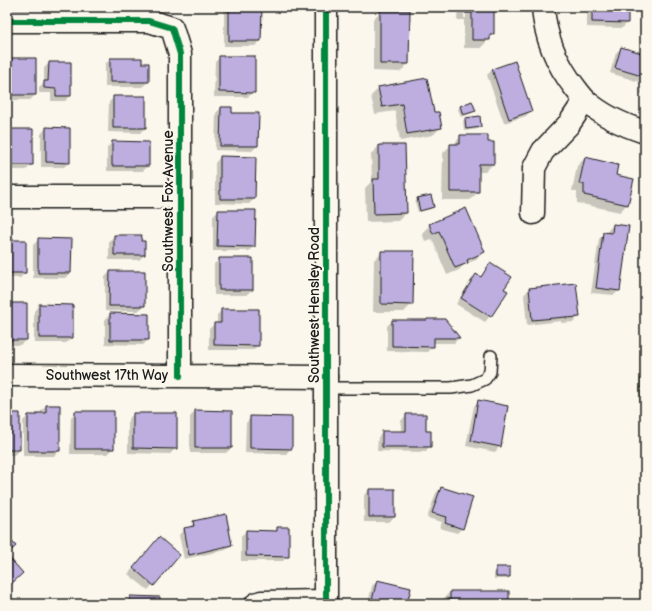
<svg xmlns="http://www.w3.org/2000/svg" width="652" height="611" font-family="'Balsamiq Sans',sans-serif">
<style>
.green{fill:#bfda92;stroke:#6e7b57}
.shadow{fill:#0003;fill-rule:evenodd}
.building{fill:#bdaedf;stroke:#1c1c1c}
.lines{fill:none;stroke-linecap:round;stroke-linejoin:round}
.service-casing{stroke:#1c1c1c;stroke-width:14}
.minor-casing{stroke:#1c1c1c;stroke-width:25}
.tertiary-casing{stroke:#1c1c1c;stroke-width:25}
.service{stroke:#fbf7ec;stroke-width:11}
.minor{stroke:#fbf7ec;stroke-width:22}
.tertiary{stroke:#fbf7ec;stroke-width:22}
.cycleway-casing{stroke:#fbf7ec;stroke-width:8}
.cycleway{stroke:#00873e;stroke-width:6}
.labels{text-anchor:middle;stroke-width:4;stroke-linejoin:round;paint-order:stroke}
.street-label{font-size:14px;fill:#1c1c1c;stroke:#fbf7ec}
</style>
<rect width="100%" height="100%" fill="#fbf7ec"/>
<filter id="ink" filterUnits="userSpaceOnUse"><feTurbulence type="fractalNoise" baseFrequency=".025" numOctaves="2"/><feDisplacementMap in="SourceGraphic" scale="8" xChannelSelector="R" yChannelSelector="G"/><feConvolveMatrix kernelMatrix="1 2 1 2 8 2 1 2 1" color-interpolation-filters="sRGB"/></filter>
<g filter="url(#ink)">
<path class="green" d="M641 344H645V403H640Z"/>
<path class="shadow" d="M224 7H261L260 41 255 46H224Z
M458 7H464V18H466V7H493V34L481 48H464V20H457Z
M587 7H627V23L622 28 587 27Z
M381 11 408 64 400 72 373 71V19Z
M621 48 645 55V95L640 93 643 83 610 73 616 53Z
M220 57 254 92 248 97H214L215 62Z
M11 59H35V95L30 100H7V63Z
M111 59 148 82 142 87H105V64Z
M514 62 531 110 526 116 504 123 487 75 492 70Z
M49 63 70 96 65 101H51V93H39V87L44 83V68Z
M379 88 433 114 441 127 433 135 400 141 395 111 375 114 371 96Z
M114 97 145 128 140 133 108 132 109 102Z
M460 107 475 111 472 113 461 117 458 109Z
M221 108H231V114L257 146 252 151 215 150 216 113Z
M465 119 480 127 478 129 464 131 463 121Z
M46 128 69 162 64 167H41V134Z
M12 130H32V165L26 170H7V134Z
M461 136 487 143 493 164 485 172H478V192L470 200H442L443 153 451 145H453Z
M112 142 148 166 143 171H107V148Z
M379 146 406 213 398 221 366 222 365 188 372 181 371 154Z
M220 157 254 199 249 204 215 203V163Z
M585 158 615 176 627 204 620 212 577 203V191H572L577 166Z
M418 199 433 207 431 209 418 212 415 202Z
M218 211 254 246 249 251H213V216Z
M430 225 483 252 476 260 465 264 459 270 447 275 432 239 425 241 422 233ZM475 255V257L462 263Z
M613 225 620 290 614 295 591 293 599 239 604 233 607 234 608 230Z
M114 236 140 242 144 255 139 260H109V241Z
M39 239 70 273 65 278H33V245Z
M7 241 25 273 20 278H7Z
M382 252 412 304 404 312H373L374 260Z
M220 259 252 290 246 295H214V264Z
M490 264V316L485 322 456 304 471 280 476 275 480 278Z
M110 272 144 306 138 311H105V277Z
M529 289 579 316 574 322 561 323V321L527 325 524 295Z
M7 304 26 340 20 345H7Z
M39 305 72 338 66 343H34V311Z
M222 310 258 345 253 350H209V329L214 324H217V315Z
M110 314 148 340 143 345 105 344V320Z
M444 320 459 338 454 343H433V346L427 352 387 351V326L392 321Z
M479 401 500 446 495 452 466 446 474 406Z
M46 406 59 451 54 456H23V421L28 416H36L38 414H41V411Z
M195 411 231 448 226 453H190V417Z
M76 412 113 448 107 454H70L71 417Z
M7 414 19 450 14 455H7Z
M134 414 176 448 170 454 128 453V419Z
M406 415 425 432 430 446 425 452 377 451 378 437 383 432H401V421Z
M251 417 291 448 286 454 245 453 246 423Z
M441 488 462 528 457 533 440 528 442 522 427 518 436 493Z
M369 490 394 517 389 522H364V495Z
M194 522 231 545 226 550 184 559 179 535 184 529 189 528Z
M278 528 288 556 283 561H241V536L246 531 275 532Z
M154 544 179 555 148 590 128 574Z
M497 568 509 576 507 579H494V570Z
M377 581 406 604H368L372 586Z
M450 592 508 604H442V600Z
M130 597 159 604H125Z"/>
<path class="building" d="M229 7H262L261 41H229Z
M465 7H494V34H490V40H472V13H465Z
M592 7H628V23L592 22Z
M380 10H410L409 64H380Z
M621 47 645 54V77L615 68Z
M219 56H255V93L219 92Z
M11 58H36V95H10Z
M110 58H142V63H149V82H110Z
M515 61 532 111 509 119 492 69Z
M49 62H71V96H56V89L44 88V81H48Z
M427 78 434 112H439L442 128 407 134 402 104 382 107 378 87Z
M113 96H146V128H113Z
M472 101 476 111 463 115 460 106Z
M221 107H232V113H259L258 146H220Z
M480 116 481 127 466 129 465 118Z
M46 127 70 128V163L46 162Z
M11 129H33V165H11Z
M460 135H488V142H494V164H479V192H450V144H460Z
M112 141 149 142V166H112Z
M379 145H405L407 213 374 214 373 179H379Z
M220 156 256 157 255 199H220Z
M585 157 618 165 616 175 634 179 628 205 584 195V184H579Z
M431 195 434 207 420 211 417 198Z
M466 208 485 252 467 260 468 263 455 268 439 231 433 234 429 224Z
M218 210H256L255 247 217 246Z
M613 224 629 226 620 291 596 288 603 232 612 233Z
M114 235H142L141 241H145V255H114Z
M38 238 72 239 71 273H38Z
M7 240H26V273H7Z
M381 251H414L413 305 381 304Z
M219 258H253V290H219Z
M490 263 512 277 504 289 508 291 491 317 461 298 476 274 481 277Z
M110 271H145V306H109Z
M576 283 580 317 566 318V317L532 320 529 288Z
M7 303H27V340H7Z
M39 304 73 305V338H39Z
M221 309H259V346L214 345V323H221Z
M110 313 149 314V340H110Z
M427 319H445L460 338H434V347L392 346V320H427Z
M478 400 508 406 501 447 471 441Z
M46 405H60V451H28V415H37V413H46Z
M195 410 232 411V448H195Z
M75 411H114V449H75Z
M7 413H20V450H7Z
M133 413H177V449L133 448Z
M406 414H426V431H431V447H382V431H406Z
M250 416 292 417V449L250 448Z
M441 487 473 497 463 529 445 523 447 517 432 513Z
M369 489H395V517H369Z
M226 514 232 545 189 555 184 528 194 526 193 521Z
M277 527H289V557L246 556V530L277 531Z
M7 536 16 546 7 554Z
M159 537 180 555 154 586 133 568Z
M7 555 23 573 7 588Z
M496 567H510V577H496Z
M377 580 411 588 407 604H371Z
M450 591H509V604H450Z
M130 596 160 597V604H130Z
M7 600 26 601V604H7Z"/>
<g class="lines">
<defs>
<path id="service" d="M326 388H451L472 385 485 379 490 372 491 356"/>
<path id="minor" d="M543 7C545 37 557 65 576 89 579 93 582 97 586 101 603 116 623 125 645 132
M7 21H149L172 28 180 54V376
M7 197H179
M533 213 534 168 543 151 569 124 585 100
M7 375 326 377
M256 604 261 602 326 601"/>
<path id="tertiary" d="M326 604V7"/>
</defs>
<use href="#service" class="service-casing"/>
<use href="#minor" class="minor-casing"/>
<use href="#tertiary" class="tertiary-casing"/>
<use href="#service" class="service"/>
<use href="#minor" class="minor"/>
<use href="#tertiary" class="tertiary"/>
<defs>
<path id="cycleway" d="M7 21H149L172 28 180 54V376
M326 604V7"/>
</defs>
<use href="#cycleway" class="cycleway-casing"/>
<use href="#cycleway" class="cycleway"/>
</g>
</g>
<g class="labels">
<g class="street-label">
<text transform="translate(168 201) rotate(-90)" y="5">Southwest Fox Avenue</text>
<text transform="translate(314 305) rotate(-90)" y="5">Southwest Hensley Road</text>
<text x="107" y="380">Southwest 17th Way</text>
</g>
</g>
<rect width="652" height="611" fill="none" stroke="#fbf7ec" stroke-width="24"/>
<rect x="12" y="12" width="628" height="587" fill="none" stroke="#1c1c1c" stroke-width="1.5" filter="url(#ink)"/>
</svg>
